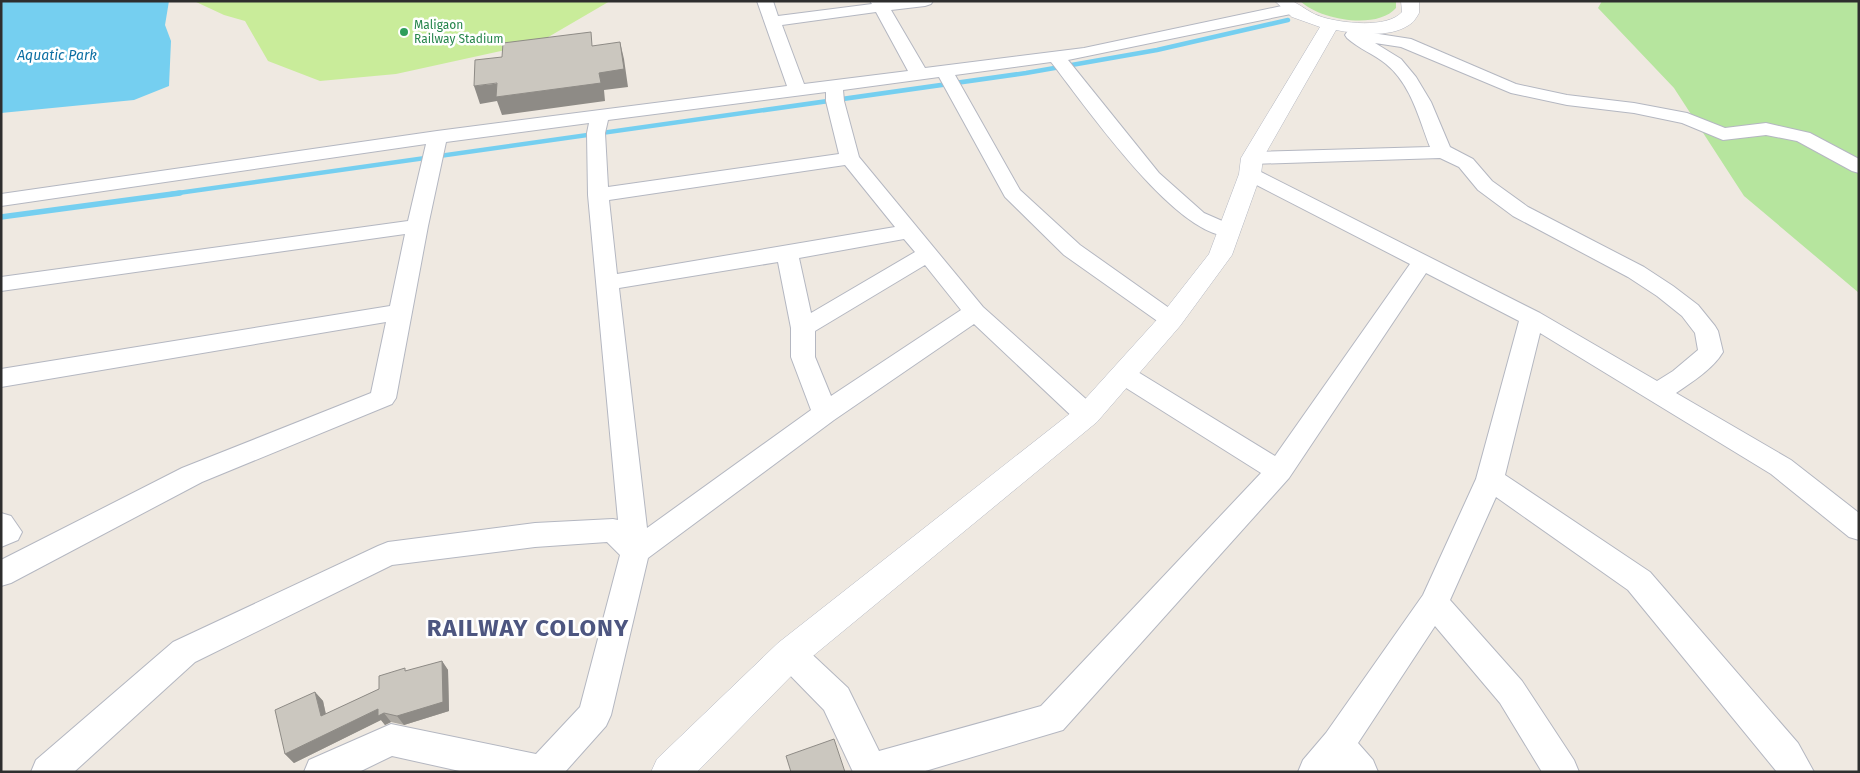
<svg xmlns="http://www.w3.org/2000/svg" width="1860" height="773" font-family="'Fira Sans',sans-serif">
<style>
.green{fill:#b6e59e}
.pitch{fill:#c9ec9a}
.water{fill:#75cff0}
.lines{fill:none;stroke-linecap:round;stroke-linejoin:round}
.stream-far1{stroke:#75cff0;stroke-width:4.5}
.stream{stroke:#75cff0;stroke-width:5.5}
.street-casing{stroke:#b4b7c1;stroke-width:2}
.secondary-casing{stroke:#b4b7c1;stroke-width:1}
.street{fill:#fff;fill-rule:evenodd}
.secondary{fill:#fff;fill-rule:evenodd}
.wall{fill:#afaba4}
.shaded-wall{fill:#8e8b86}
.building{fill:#cbc7bf;stroke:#8e8b86}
.leisure-dot{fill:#2e9e5b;stroke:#fff;stroke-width:2}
.labels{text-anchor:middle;stroke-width:5;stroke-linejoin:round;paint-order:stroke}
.far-leisure-label{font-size:12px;fill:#27864d;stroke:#fff;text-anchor:start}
.far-water-label{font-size:14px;font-style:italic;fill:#0d6fa3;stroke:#fff}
.near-district-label{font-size:24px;font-weight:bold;letter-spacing:1px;fill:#4d5680;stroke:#fff}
</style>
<rect width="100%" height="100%" fill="#efe9e1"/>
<path class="green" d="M1300 1H1396V8C1377 30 1320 20 1300 1Z
M1602 1H1859V293L1744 196 1674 88 1598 8Z"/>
<path class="pitch" d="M194 1H610L538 43 396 74 320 81 268 61 245 21 224 15Z"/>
<path class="water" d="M1 1H169L165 25 171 41 169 86 134 100 1 113Z"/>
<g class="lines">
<path class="stream-far1" d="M171 194 1026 73 1157 50 1288 20"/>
<path class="stream" d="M1 217 180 193"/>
<defs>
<path id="street" d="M757 1H773L778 16 872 4 870 1H933L931 4 925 6 891 10 925 68 1084 48 1291 4 1297 6 1299 9 1297 12 1291 14 1068 60 1159 173 1204 213 1236 227 1240 231 1236 235C1183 249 1082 101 1051 62L955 75 1020 190 1080 245 1179 315 1183 320 1179 325 1171 328 1163 325 1064 255 1005 197 939 77 843 90 844 101 859 157 983 307 1096 408 1100 415 1096 422 1087 424 1078 422 974 324 834 420 648 558 611 715 606 726 565 772H464L392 756 359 772H304L309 760 391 724 536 754 580 707 620 555 607 542 535 547 392 565 195 662 74 772H31L36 760 173 642 378 546 388 542 535 523 613 519 618 520 588 195 587 133 589 123 446 142 428 226 396 398 392 404 202 482 11 583 1 586V560L182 468 371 393 386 322 1 387V369L390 306 405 234 1 291V277L408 221 426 144 1 206V194L437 131 787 86ZM876 12 908 71 804 84 782 25ZM826 92V101L839 154 608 187 605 133 608 120ZM845 165 895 227 617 274 609 200ZM904 239 915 252 811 313 799 258ZM778 262 791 328V357L811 410 647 528 619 288ZM925 265 961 310 831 396 815 357V331Z
M1353 30 1411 39 1516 84 1567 95 1634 103 1687 113 1725 128 1766 123 1810 133 1859 159V173L1852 171 1797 141 1766 135 1723 140 1682 123 1634 113 1567 105 1511 93 1401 47 1375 43 1401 59 1416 77 1431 102 1450 147 1473 159 1492 181 1528 207 1644 267 1673 286 1698 305 1715 326 1718 331 1723 352C1713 369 1692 382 1676 393L1791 460 1859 513V540L1849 537 1771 474 1540 333 1505 475 1650 572 1798 743 1814 772H1777L1628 590 1496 497 1450 600 1522 681 1574 760 1579 772H1542L1500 703 1435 626 1358 743 1373 760 1378 772H1298L1303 760 1326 733 1423 595 1476 479 1519 321 1426 273 1289 478 1063 730 922 772H853L824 710 779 664 774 654 779 644 790 640 801 644 848 688 879 751 1041 706 1261 473 1115 381 1112 375 1115 369 1124 366 1133 369 1275 456 1410 264 1243 178 1240 174 1243 170 1250 168 1257 170 1540 313 1657 381 1673 371 1698 350 1695 333 1682 316 1657 296 1628 277 1513 216 1478 190 1459 167 1440 158 1252 164 1245 162 1242 158 1245 154 1252 152 1430 147C1419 119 1411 84 1386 64 1374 54 1359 49 1347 38L1345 35 1347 32Z
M1 513 11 516 22 532 18 540 1 547Z"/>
<path id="secondary" d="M1275 1C1280 1 1289 0 1294 2 1304 7 1311 14 1322 17 1341 23 1387 29 1402 12L1401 1H1419V13C1417 17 1413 23 1409 25 1390 38 1357 34 1336 30L1263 158 1261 174 1232 255 1180 326 1097 422 802 665 697 772H651L657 759 778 643 1077 408 1162 314 1209 254 1239 174 1241 158 1320 27 1292 17Z"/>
</defs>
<use href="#street" class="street-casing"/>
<use href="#secondary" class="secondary-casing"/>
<use href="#street" class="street"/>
<use href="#secondary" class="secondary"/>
</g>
<path class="wall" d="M442 661 448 670 449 711 404 725 391 722 385 725 381 720 294 763 285 754 315 692 323 701 326 714 379 689 407 671Z"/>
<path class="shaded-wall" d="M620 42 624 59 628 87 604 90 605 101 502 115 497 101 480 104 474 86 599 73Z
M442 661 448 670 449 711 404 725 397 716Z
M315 692 323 701 328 725 321 716Z
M378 709 384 713 391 722 385 725 381 720 294 763 285 754Z"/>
<path class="building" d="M591 32 592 46 620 42 624 69 599 73 601 83 496 97 497 83 474 86 475 60 502 57 503 43Z
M442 661 443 702 397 716 384 713 378 716V709L285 754 275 710 315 692 321 716 379 689V676L405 668V671Z
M834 739 845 772H791L786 756Z"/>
<circle class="leisure-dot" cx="404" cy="32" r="5"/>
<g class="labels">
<g class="far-leisure-label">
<text x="414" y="29">Maligaon<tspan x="414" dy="14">Railway Stadium</tspan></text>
</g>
<g class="far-water-label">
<text x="57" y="60">Aquatic Park</text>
</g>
<g class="near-district-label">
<text x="528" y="636">RAILWAY COLONY</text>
</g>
</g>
<rect width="1860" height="773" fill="none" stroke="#2e2e2e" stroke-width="5"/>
</svg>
